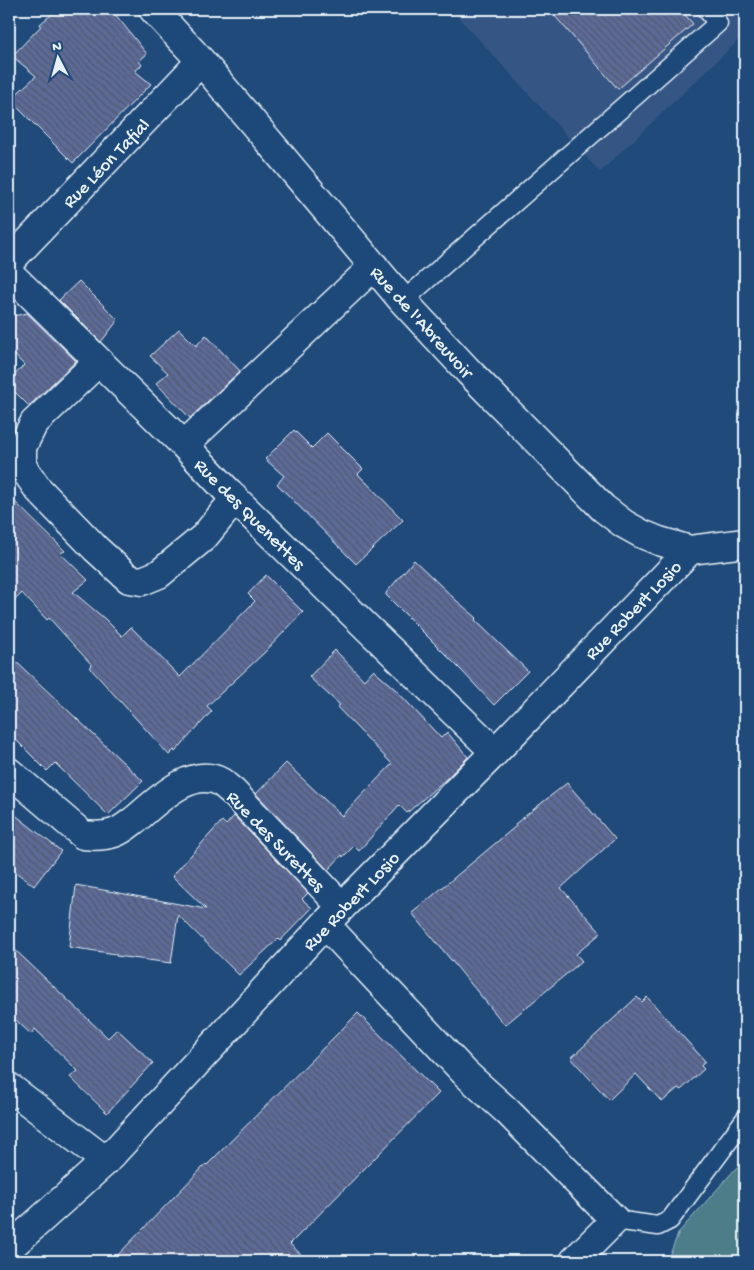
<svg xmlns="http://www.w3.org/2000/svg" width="754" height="1270" font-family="'Gochi Hand',sans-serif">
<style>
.built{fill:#365785}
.pitch{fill:#4e7d88;stroke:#9bb7c0}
.building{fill:url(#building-back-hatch);stroke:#e8f1f8}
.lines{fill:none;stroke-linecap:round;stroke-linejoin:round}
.service-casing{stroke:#e8f1f8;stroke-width:21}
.minor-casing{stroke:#e8f1f8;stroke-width:31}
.service{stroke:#1f4a7a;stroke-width:18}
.minor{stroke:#1f4a7a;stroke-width:28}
.labels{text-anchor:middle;stroke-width:4.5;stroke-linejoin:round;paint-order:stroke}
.street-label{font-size:19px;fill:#e8f1f8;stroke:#1f4a7a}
</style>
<defs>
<pattern id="building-back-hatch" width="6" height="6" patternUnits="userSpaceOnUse" patternTransform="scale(1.25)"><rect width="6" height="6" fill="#5d6b98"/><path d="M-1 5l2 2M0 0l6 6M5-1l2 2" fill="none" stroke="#50586d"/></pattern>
</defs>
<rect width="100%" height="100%" fill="#1f4a7a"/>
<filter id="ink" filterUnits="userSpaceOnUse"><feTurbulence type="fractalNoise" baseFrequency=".02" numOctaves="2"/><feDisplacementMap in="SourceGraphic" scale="10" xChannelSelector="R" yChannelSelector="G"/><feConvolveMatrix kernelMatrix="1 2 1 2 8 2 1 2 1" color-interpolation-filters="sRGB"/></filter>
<g filter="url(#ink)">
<path class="built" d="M451 9H745V34L600 172Z"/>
<path class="pitch" d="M745 1158V1261H667L679 1232Z"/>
<path class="building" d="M58 9H111L147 54 139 61 142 65 135 71 151 84 73 163 10 100 36 76 12 56 41 26 40 24Z
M549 9H680L693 24 618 89Z
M79 281 118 320 101 342 59 300Z
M27 313 76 361 29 406 9 386V381L24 365 9 349V317Z
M179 329 196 346 206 335 240 371 190 418 156 383 168 373 150 356Z
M294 430 312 448 327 433 363 469 358 474 403 520 356 564 277 484 284 476 265 459Z
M9 496 65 551 60 553 88 580 73 592 105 619 122 636 131 627 180 677 255 601 248 594 266 575 303 612 264 653 207 706 212 711 175 752 174 750 169 755 90 668 92 665 49 618 47 620 22 593 9 606Z
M414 560 457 601 477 618 475 620 528 671 494 705 460 669 386 595V593Z
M335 650 364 680 373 670 395 689 441 738 447 732 468 757 446 779 407 813 399 805 359 851 354 846 343 857 342 855 328 870 256 794 286 763 342 816 392 764 337 707 340 705 309 677Z
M9 655 143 781 108 815 55 763 47 771 9 733Z
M567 783 615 839 561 888 601 933 576 954 582 961 505 1025 412 913 516 826 515 824Z
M9 810 61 851 34 886 9 867Z
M234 816 308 893 302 899 312 908 280 941 278 939 239 975 178 915 171 963 116 956V954L69 947 76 885 206 909 172 876 222 821 226 825Z
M9 944 108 1038 117 1029 153 1063 107 1113 70 1077 78 1071 35 1029 31 1034 9 1014Z
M637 997 642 1002 647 997 705 1061 701 1066 704 1069 681 1090 678 1088 662 1102 636 1074 609 1100 571 1058Z
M358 1013 439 1093 290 1244 308 1261H112L206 1164 207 1165Z"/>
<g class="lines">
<defs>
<path id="service" d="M403 301 718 23 706 9
M615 1220 658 1226 670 1220 745 1119"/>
<path id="minor" d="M153 9 201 61 403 301 469 372 603 508 624 524 642 534 659 541 690 550 745 543
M9 262 201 61
M9 273 184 445 235 499 495 752
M98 362 34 423 22 447V466L38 489 96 549 129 579 142 581 159 574 204 537 235 499
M184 445 374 266
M9 772 83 835C93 836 105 836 114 833 123 830 130 823 137 818 157 801 192 766 221 782 225 785 229 789 233 792L342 907
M325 924 466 1074 507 1111 615 1220 574 1261
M9 1087 106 1161
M9 1248 106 1161 325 924 495 752 690 550"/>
</defs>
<use href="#service" class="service-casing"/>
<use href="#minor" class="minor-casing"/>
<use href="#service" class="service"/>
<use href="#minor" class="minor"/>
</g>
</g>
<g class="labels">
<g class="street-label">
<text transform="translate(105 162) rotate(-46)" y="7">Rue Léon Tafial</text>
<text transform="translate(423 321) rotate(48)" y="7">Rue de l'Abreuvoir</text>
<text transform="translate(251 513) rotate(45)" y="7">Rue des Quenettes</text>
<text transform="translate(632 609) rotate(-46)" y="7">Rue Robert Losio</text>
<text transform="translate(277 840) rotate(46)" y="7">Rue des Surettes</text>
<text transform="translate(350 900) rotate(-46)" y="7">Rue Robert Losio</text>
</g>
</g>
<rect width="754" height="1270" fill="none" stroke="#1f4a7a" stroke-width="30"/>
<rect x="15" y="15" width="724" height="1240" fill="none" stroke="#e8f1f8" stroke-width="2" filter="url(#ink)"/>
<g transform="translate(58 58) rotate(354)" stroke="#1f4a7a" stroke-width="4" paint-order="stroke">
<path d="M0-4L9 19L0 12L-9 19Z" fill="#e8f1f8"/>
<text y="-8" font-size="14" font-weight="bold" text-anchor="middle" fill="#e8f1f8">N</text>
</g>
</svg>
